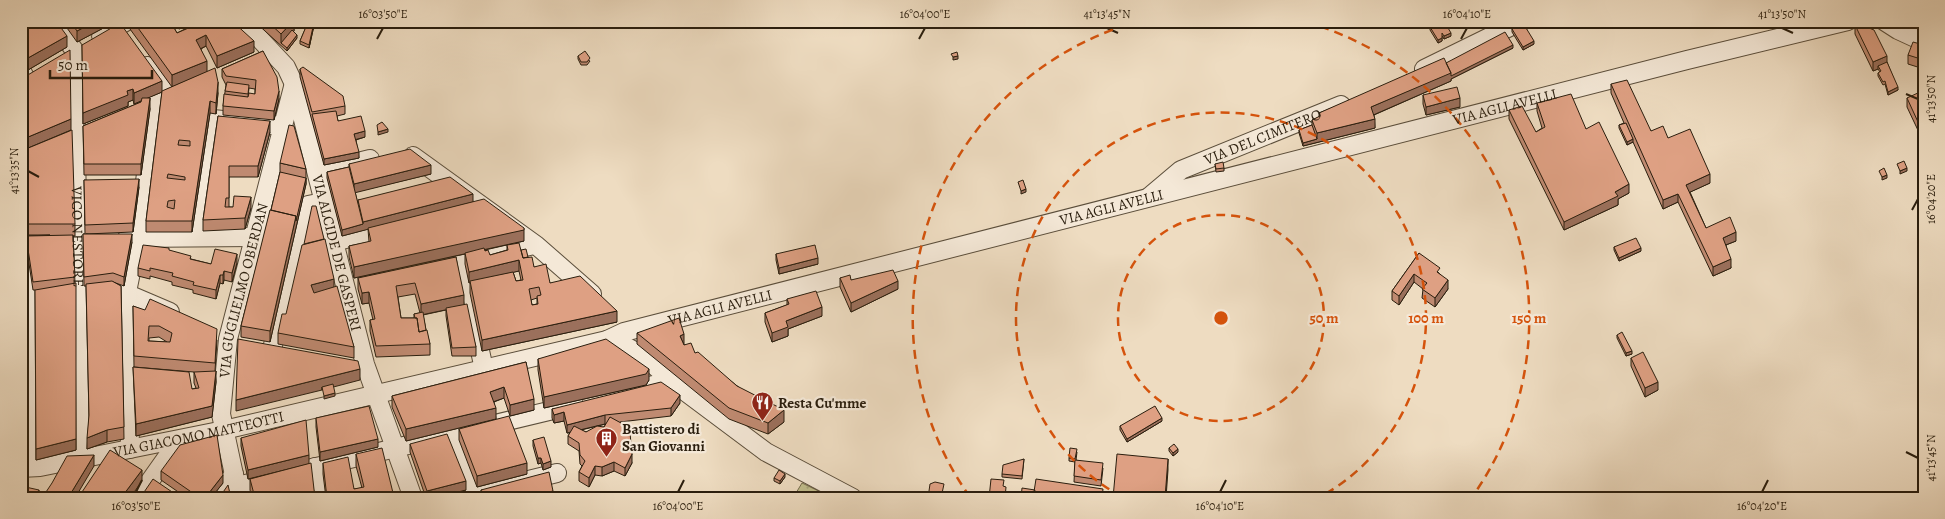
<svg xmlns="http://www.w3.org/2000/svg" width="1945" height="519" font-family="Alegreya,serif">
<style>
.grass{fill:url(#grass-dots);stroke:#766e4e}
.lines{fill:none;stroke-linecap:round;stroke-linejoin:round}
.minor-casing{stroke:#5b4e3b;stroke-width:20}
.minor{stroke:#f4e8d7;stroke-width:18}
.wall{fill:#bf8a71;stroke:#2a1e0e;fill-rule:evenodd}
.shaded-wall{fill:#9b705c;stroke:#2a1e0e}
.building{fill:#dea083;stroke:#2a1e0e;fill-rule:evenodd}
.ticks{fill:none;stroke:#2a1e0e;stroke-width:2}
.ring{fill:none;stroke:#d5530c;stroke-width:2.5;stroke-dasharray:9 6}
.labels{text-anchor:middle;stroke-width:4.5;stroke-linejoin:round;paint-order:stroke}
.street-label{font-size:15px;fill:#2a1e0e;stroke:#f4e8d7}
.poi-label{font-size:15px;font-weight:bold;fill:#2a1e0e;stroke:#f4e8d7;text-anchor:start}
.centre{fill:#d5530c;stroke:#f4e8d7;stroke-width:2.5}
.ring-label{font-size:15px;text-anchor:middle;font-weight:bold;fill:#d5530c;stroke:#f4e8d7;stroke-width:4.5;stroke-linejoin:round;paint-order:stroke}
.neatline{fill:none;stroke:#2a1e0e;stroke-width:2}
.ticks-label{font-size:12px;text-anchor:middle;fill:#2a1e0e}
</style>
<defs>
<pattern id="grass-dots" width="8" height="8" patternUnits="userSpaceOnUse" patternTransform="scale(1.25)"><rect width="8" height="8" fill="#c1be8d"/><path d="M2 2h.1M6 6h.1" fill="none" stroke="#a6a378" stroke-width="1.8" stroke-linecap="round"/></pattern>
</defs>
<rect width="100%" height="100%" fill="#eedcc1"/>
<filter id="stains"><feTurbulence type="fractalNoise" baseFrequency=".004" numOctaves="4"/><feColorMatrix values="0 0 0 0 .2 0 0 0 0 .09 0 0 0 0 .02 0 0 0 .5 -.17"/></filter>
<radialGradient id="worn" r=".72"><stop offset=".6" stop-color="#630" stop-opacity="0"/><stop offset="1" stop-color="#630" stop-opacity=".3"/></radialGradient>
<path class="grass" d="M802 483 833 498H793Z"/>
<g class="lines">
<defs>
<g id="minor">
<path id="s1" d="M54 21 74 50 82 459"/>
<path id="s2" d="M243 21 286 67 294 84 365 364 413 498"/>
<path d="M1884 21 1898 30 1924 42"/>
<path d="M101 36 127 21"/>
<path d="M147 66 169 95"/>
<path d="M1424 69 1522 21"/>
<path d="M21 70 25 77"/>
<path d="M413 156 536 245 592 294"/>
<path d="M317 172 370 159"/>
<path id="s3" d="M1149 197 1181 170 1341 105"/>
<path d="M193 237 213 119 283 126"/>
<path d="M127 238 255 237"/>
<path d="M334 242 391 227"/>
<path d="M21 248 26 294 31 467"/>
<path d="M460 260 484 369"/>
<path d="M435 265 530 246"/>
<path d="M99 287 109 286 170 312"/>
<path d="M21 295 58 291"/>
<path d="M607 340 622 344 645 357 671 381 766 452 853 498"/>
<path d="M272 349 308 205 323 202"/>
<path d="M640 388 671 381"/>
<path d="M448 435 473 498"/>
<path d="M130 449 127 292 138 238 155 101"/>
<path d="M315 467 319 498"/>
<path id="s4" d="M21 468 40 467 224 430 607 340 624 332 1687 60 1848 21"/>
<path d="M237 486 574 405"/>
<path d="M138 498 179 440"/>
<path d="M217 498 234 474"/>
<path id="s5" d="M239 498 221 414 228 339 293 87"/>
<path d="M456 498 557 473"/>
</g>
</defs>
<use href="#minor" class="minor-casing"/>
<use href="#minor" class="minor"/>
</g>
<path class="wall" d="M21 21 67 47 28 70 21 56Z
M62 21H111V24L77 42Z
M130 21H232L254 52 217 68 206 46 201 49 207 72 218 93 216 114 210 113 192 232H146V221L162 92 147 98 150 109 141 175H84L83 126 141 102V101L134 104 133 100 128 102V106L83 124 82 45 162 92 172 87 130 29ZM174 25 179 29 185 26 187 28 177 33 173 26Z
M254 21H294V31L293 32 297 38 287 51Z
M302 21H317L313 30 309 48 300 44V41L307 25Z
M1855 25 1887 62 1898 90 1888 95 1885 84 1883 85 1878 76V73L1880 72 1878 69 1873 71 1855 34Z
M1430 27 1451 36 1444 39 1442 36V41L1438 43 1430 30Z
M1512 29 1534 44 1523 50 1512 32Z
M1924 45V69L1908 64V55Z
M1513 48 1451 79V81L1374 115 1375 128 1303 146 1299 133V130L1312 125V120L1319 117V113L1446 63Z
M263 51 279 99 274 120 223 115V106L226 85 222 77V69ZM249 88 255 89V94L248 97Z
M578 56 590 61 587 65H581L578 59Z
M300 69 345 106V114L337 116 338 121 365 137 356 140 359 158 324 165 300 77Z
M1611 84 1651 131 1668 138 1710 183 1690 192 1706 228 1736 241 1726 245 1731 268 1713 276 1678 202 1663 209 1633 142 1627 145 1619 128V125L1624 123 1611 93Z
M1423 95 1460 107 1426 115 1423 104Z
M1907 98 1924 100V143L1907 107Z
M1537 103 1586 129 1629 193 1618 199V205L1564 230 1509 119V110L1536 132 1542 128 1537 111Z
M218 116 270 132 258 177H229V207L251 208 245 229 203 231V220Z
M21 151 75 224V236H73L75 283 76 450 36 460 35 290H33L26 244V236L50 235H27L21 193Z
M280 163 306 169V184L270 342 241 337V326L271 210 280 172Z
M349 164 431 174 355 192 358 204V200L473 201 524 241 485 250 490 255 507 250V245L521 250 528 257 534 267 550 283 617 322 482 351 470 293V282L469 283 465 264V254L354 278 349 257V246L369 242 368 229 342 236 327 178V172L349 167ZM519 271 521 280 516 281 513 272ZM537 298V304L532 305 531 300Z
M1215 164 1224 168V171L1216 172Z
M84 180 139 187 133 232 86 234 132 242 124 286 113 282 121 286 124 439 107 442 87 449 89 417 86 286H84L83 234H85Z
M1614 247 1641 251 1619 261 1614 250Z
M169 251 191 259 211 264 237 263 232 282 224 280 223 284 220 283 216 299 193 293V290L172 285V282L150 276V279L138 276V268Z
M1419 253 1440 274 1448 289 1435 307 1422 298 1423 289 1414 282 1399 305 1392 300V291Z
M776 254 818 264 779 274 776 260Z
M456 257 464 304 476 347V356H452L446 316V310L423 315 426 330 430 344V355L376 357 370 331V320H373L369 303 362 304 358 289V278ZM415 294 420 313 414 314V318H401L398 297Z
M840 278 898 289 851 312 840 287Z
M334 287 354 347V358L278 344V333Z
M21 292 24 411V422H21Z
M787 299 822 316 788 329V336L772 342 765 322V313L787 305Z
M133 306 217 340 215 371 216 382 212 417 136 436 133 367 192 389 196 388 194 383V372L134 367ZM159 337 167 342 149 341V338Z
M637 333 684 345 784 422 768 434 729 419 637 344Z
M1617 335 1632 354 1626 356 1617 338Z
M1631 358 1658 390 1645 397 1631 366Z
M538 359 649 380 646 385 544 408 538 370Z
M526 362 534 410 510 416 504 398 494 402 496 419 406 441 392 407V396Z
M680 403 671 416 620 422 632 463 625 476 614 471 602 476 595 475 589 487 579 481V472L582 466 580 464 579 451 568 444V436L570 433H567L564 421 554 423 552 418V409ZM606 424 604 427 586 432 581 430Z
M316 418 378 447 320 461 316 427Z
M1162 421 1127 442 1120 430V426Z
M459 429 527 474 477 487 459 440Z
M241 438 309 463 315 498H252L250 490V479L293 468 248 479 241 446Z
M533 440 551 467 543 470 541 463 538 464 533 446Z
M410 444 466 490 434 498H426L410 452Z
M1169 448 1178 452 1173 456 1169 451Z
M1077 452 1076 460 1103 468 1101 486 1074 482 1075 462 1069 461V458Z
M356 454 394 498H326L323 474V463L354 489 362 488 356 466Z
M1024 459 1022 479 1002 477V474Z
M161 471 223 483 211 498H187L161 480Z
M785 477 780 484 774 481V478Z
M481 490 553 498H481Z"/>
<path class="shaded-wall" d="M96 21H111V24L77 42V31Z
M168 21H174V25L168 30Z
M179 21H185V26L179 29Z
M293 21H294V31L283 44 281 43V34Z
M313 21H317L313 30 309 48 313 27Z
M1451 33V36L1444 39V36Z
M206 35V46L196 51V40Z
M297 35V38L287 51V48Z
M67 36V47L28 70V58Z
M1442 38V41L1438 43V40Z
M254 41V52L217 68V56Z
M1534 41V44L1523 50V47Z
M1513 45V48L1451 79V81L1371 116V107Z
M958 56V59L953 60V57Z
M1887 56V65L1878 66V69L1873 71V62Z
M207 61V72L172 87V75Z
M162 81V92L134 104V93Z
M218 82V93L216 114V103Z
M1898 87V90L1888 95V92Z
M133 89V100L128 102V106L83 124V113L127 91Z
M279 91V99L274 120V111Z
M150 98V109L141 175V164Z
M1460 98V107L1426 115V107Z
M210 101V113L192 232V221Z
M71 119V130L21 151V140Z
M1375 119V128L1303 146V143L1317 139V133Z
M270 121V132L258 177V166Z
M388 129V132L378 135V132Z
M365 131V137L354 140V134Z
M1633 139V142L1627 145V142Z
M359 152V158L324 165V159Z
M431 165V174L354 193V184Z
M1907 168V171L1900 174V171Z
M1710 174V183L1686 194V185Z
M1887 175V178L1882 180V177Z
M306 178V184L270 342V331L296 216Z
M139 179V187L133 232V223Z
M1629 184V193L1618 199V205L1564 230V222Z
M1026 189V192L1021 194V191Z
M473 194V202L342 236V230L363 224V222Z
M1678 194V202L1663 209V200Z
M251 197V208L245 229V218Z
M524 228V241L354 278V267Z
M1736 232V241L1723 246V238Z
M132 234V242L124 286V277Z
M1641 248V251L1619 261V258Z
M237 254V263L232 282V273Z
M818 258V264L779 274V268Z
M1731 259V268L1713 276V267Z
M519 260V271L469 283V272Z
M224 271V280L223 284V275Z
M1414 274V282L1399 305V296Z
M220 275V283L216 299V290Z
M334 279V290L311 296V285Z
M1448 280V289L1435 307V298Z
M898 281V289L851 312V303Z
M369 292V303L362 304V293Z
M464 295V306L421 315V304Z
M822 307V316L788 329V336L772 342V333L786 321Z
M617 311V322L482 351V340Z
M684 334V345L680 336Z
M1632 351V354L1626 356V353Z
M360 369V380L322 390V387V390L236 411V400Z
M649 369V380L646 385 544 408V397Z
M216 371V382L212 417 136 436V424L212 406Z
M1658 382V390L1645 397V388Z
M504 387V398L490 403V392Z
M335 393V396L324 399V396Z
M680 395V403L671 416V408Z
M534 399V410L510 416V405Z
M496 408V419L406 441V429Z
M784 410V422L768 434V423Z
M564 412V421L554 423V415Z
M605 415V424L567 433V425Z
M1162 418V421L1127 442V439Z
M107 430V442L87 449V438Z
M76 439V450L36 460V449Z
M378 439V447L320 461V452Z
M1178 449V452L1173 456V453Z
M25 451V462L21 463V452Z
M632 454V463L625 476V468Z
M94 455V466L75 498H68Z
M309 455V464L248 479V470Z
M538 458H541V463L538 464Z
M1168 459V470L1166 498H1165Z
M551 461V467L543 470V464Z
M614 462V471L602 476V467Z
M527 463V474L477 487V476Z
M595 466V475L589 487V478Z
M142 470V481L130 498H121Z
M24 472V480L21 491V482Z
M785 474V477L780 484V481Z
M223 475V483L211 498H205Z
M466 481V490L434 498H427V491Z
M39 490V496L40 492 39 498H34Z
M553 491V498H528Z"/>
<path class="building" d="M21 21H56L67 36 28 58 21 45Z
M70 21H96L77 31Z
M133 21H170L177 33 193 26 190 21H232L254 41 217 56 206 35 196 40 207 61 172 75Z
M267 21H293L281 34Z
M1439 21H1444L1451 33 1444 36 1442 33V38L1438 40 1430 27Z
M308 22 313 27 309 45 300 41Z
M120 23 162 81 134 93 133 89 127 91 128 95 83 113 82 45Z
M1523 23 1534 41 1523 47 1512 29Z
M1859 24 1874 30 1887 56 1873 62 1855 25Z
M292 30 297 35 287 48 281 43Z
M1505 32 1513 45 1451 76V73L1446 63Z
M1913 42 1924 45V60L1908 55Z
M70 50 71 119 21 140V79Z
M263 51 277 77 279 91 274 111 223 106 224 94 248 97 249 93 255 94 256 80 226 76 222 69Z
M585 51 590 58 587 62H581L578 56Z
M957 52 958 56 953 57 951 54Z
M1444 58 1451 73 1371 107 1375 119 1317 133 1312 120 1320 116 1319 113Z
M1887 62 1898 87 1888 92 1885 81 1883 82 1878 73 1881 71 1878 66Z
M303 67 343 96 345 106 312 112 300 69Z
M215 68 218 82 216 103 210 101 192 221H146L162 91ZM179 140 190 141V146L178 145ZM168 174 185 177V180L167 178ZM175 200 174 209 167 207 168 201Z
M1627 80 1651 131 1663 126 1668 138 1690 129 1710 174 1686 185 1706 228 1730 217 1736 232 1723 238 1731 259 1713 267 1678 194 1663 200 1611 84Z
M227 82 249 85 248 94 225 91Z
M1457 87 1460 98 1426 107 1423 95Z
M1920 92 1924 100V135L1907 98Z
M1571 94 1586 129 1599 122 1629 184 1615 192 1618 196 1564 222 1509 110 1522 106 1536 132 1545 127 1537 103Z
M142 98H150L141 164H84L83 126 141 102Z
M336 111 338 121 361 116 365 131 354 134 359 152 324 159 312 114Z
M218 116 270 121 258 166H229V198H226L225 207H233L234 196 251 197 245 218 203 220Z
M382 122 388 129 378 132 377 125Z
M1626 123 1633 139 1627 142 1619 125Z
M289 125 294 126 306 169 280 163Z
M1312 125 1317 139 1303 143 1299 130Z
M72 130 75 224H27L21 181V151Z
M410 149 431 165 354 184 349 164Z
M1904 161 1907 168 1900 171 1897 164Z
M1223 162 1224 168 1216 169 1215 164Z
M349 167 363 224 342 230 327 172Z
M1884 168 1887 175 1882 177 1879 171Z
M280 172 306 178 296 221V216L271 210Z
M450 177 473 194 363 222 358 200Z
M139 179 133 223 85 225 84 180Z
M1023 180 1026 189 1021 191 1018 182Z
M484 199 524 228V230L354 267 349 246 371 241 368 228Z
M312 206H316L324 239 304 244Z
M270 210 296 216 270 331 241 326Z
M83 234H132L124 277 113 273 84 277Z
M73 235 75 277 33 282 26 236Z
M1636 238 1641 248 1619 258 1614 247Z
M325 239 334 279 311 285 314 293 337 286 354 347 278 333 282 314H286L302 245Z
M519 243 523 258 532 257 534 267 546 264 550 283 580 276 617 311 482 340 470 281 513 272 516 281 523 280 519 260 469 272 465 253 484 248 485 251 488 250 490 255 508 250 507 245ZM539 287 541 295 537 296 538 304 532 305 529 289Z
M143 245 169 248V250L191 256 190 259 211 264 215 249 237 254 232 273 224 271 223 275H220L216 290 193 285 194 282 172 276 173 273 150 268V271L138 268Z
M815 245 818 258 779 268 776 254Z
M526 249 528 257 523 258 521 250Z
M1419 253 1440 268 1437 272 1448 280 1435 298 1422 289 1427 283 1414 274 1399 296 1392 291Z
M456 257 464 295 421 304 415 283 396 286 401 318H417L419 332 427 330 430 344 376 346 370 320 375 319 369 292 362 293 358 278Z
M893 270 898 281 851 303 840 278 850 275 851 280Z
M112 281 121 286 124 427 107 430 87 438 89 415 86 284Z
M76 283V439L36 449 35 290Z
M22 291 24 411H21V292Z
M816 291 822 307 786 321 788 327 772 333 765 313 789 304 787 299Z
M150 299 217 329 215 363 134 356 133 306 145 310ZM149 326H159L172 333 170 342 148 341Z
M467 304 476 347 452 348 446 308Z
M423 312 426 330 419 332 417 318H415L414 314Z
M679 318 684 334 680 336 684 345 691 343 695 353 698 352 737 386 784 410 768 423 729 408 637 333Z
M1622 332 1632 351 1626 353 1617 335Z
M238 339 358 361 360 369 236 400Z
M606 339 649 369 646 374 544 397 538 359Z
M1643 352 1658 382 1645 388 1631 358Z
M526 362 534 399 510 405 504 387 490 392 496 408 406 429 392 396Z
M133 367 189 372 192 389 199 388 194 372 216 371 212 406 136 424Z
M661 382 680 395 671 408 605 415 567 425 564 412 554 415 552 409Z
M333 384 335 393 324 396 322 387Z
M369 406 378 439 320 452 316 418Z
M1155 406 1162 418 1127 439 1120 426Z
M509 416 527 463 477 476 459 429Z
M610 417 621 423 630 433 632 454 625 468 614 462 602 467 595 466 589 478 579 472 585 461 580 455 579 443 568 436 574 426 586 432 597 426 604 427Z
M306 420 309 455 248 470 241 438Z
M21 424H24L25 451 21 452Z
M447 434 466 481 427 491 410 444Z
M217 435 223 475 205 498H200L161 471 180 445Z
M544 437 551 461 543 464 541 458H538L533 440Z
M1174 444 1178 449 1173 453 1169 448Z
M382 448 394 497 389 498H327L323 463 348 457 354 489 364 487 356 454Z
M1070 448 1077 449 1075 459 1069 458Z
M110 450 142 470 121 498H78Z
M1117 454 1168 459 1165 498H1113Z
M94 455 68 498H42L52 483 67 456Z
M1024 459 1022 476 1002 474 1003 465Z
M1075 460 1103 463 1101 480 1074 476Z
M311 463 315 498H255L250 479Z
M779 470 785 474 780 481 774 478Z
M21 471 24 472 21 482Z
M549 472 553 491 528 498H484L481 490Z
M153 479 181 498H140Z
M991 479 1004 480 1003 486 1006 487 1005 498H989Z
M1036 479 1103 489 1102 498H1033Z
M935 482 944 484 941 498H928L930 484Z
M228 485 231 498H219Z
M21 486 39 490 34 498H21Z
M1022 488 1035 490 1033 498H1021Z
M467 492 469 498H443Z
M1166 493 1177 494 1176 498H1165Z"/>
<path class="ticks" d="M1107 28 1118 33M1782 28 1793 33M377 39 383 28M919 39 925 28M1461 39 1467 28M1906 94 1918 99M28 171 39 177M1912 210 1918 199M1906 452 1918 458M136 492 142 480M678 492 684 480M1220 492 1226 480M1762 492 1768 480"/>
<g class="ring">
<circle cx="1221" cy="318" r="103"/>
<path d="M1122 497A205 205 0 1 1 1320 497"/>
<path d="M970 497A308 308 0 0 1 1136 22M1306 22A308 308 0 0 1 1472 497"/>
</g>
<defs>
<symbol id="restaurant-pin" viewBox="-11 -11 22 30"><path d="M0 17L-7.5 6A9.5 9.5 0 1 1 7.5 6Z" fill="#8f2418" stroke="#f4e8d7"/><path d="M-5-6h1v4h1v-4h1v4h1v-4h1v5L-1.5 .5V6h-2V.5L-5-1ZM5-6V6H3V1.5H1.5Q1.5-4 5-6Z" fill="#fff"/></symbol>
<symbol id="building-pin" viewBox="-11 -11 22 30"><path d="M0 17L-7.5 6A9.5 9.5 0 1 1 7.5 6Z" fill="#8f2418" stroke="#f4e8d7"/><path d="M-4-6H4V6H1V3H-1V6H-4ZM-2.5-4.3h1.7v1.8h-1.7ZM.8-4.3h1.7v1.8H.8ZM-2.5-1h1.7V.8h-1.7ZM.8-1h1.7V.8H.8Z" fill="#fff"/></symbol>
</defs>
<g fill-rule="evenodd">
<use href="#restaurant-pin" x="750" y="390" width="25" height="34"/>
<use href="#building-pin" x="594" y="426" width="25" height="34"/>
</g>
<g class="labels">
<g class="street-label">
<text dy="5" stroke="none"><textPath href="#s4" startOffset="1528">VIA AGLI AVELLI</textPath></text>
<text dy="5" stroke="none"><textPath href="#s3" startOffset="130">VIA DEL CIMITERO</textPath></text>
<text dy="5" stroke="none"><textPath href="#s4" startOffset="1122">VIA AGLI AVELLI</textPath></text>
<text dy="5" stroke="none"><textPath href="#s1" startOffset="222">VICO NESTORE</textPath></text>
<text dy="5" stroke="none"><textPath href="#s2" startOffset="256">VIA ALCIDE DE GASPERI</textPath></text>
<text dy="5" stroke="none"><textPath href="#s5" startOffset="212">VIA GUGLIELMO OBERDAN</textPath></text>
<text dy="5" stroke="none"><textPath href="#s4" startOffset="718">VIA AGLI AVELLI</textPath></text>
<text dy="5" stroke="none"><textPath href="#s4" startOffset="181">VIA GIACOMO MATTEOTTI</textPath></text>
</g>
<g class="poi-label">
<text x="778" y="408">Resta Cu'mme</text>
<text x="622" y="434">Battistero di<tspan x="622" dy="17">San Giovanni</tspan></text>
</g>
</g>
<circle cx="1221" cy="318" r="8" class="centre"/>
<g class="ring-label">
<text x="1324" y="323">50 m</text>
<text x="1426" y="323">100 m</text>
<text x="1529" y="323">150 m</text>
</g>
<rect width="1945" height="519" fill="none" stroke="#eedcc1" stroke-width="55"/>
<path d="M50 70v8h102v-8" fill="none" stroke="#2a1e0e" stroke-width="2.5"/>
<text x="58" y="70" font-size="15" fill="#2a1e0e" stroke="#f4e8d7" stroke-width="4" paint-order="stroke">50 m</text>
<rect x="28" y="28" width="1890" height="464" class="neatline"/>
<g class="ticks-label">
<text x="383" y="18">16°03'50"E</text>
<text x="925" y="18">16°04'00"E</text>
<text x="1107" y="18">41°13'45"N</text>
<text x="1467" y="18">16°04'10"E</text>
<text x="1782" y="18">41°13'50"N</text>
<text transform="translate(1931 99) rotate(-90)" y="4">41°13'50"N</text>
<text transform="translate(14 171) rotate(-90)" y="4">41°13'35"N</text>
<text transform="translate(1931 199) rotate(-90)" y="4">16°04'20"E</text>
<text transform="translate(1931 458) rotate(-90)" y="4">41°13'45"N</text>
<text x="136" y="510">16°03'50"E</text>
<text x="678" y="510">16°04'00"E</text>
<text x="1220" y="510">16°04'10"E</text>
<text x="1762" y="510">16°04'20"E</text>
</g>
<rect width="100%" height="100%" filter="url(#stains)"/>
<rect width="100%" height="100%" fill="url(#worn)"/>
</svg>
